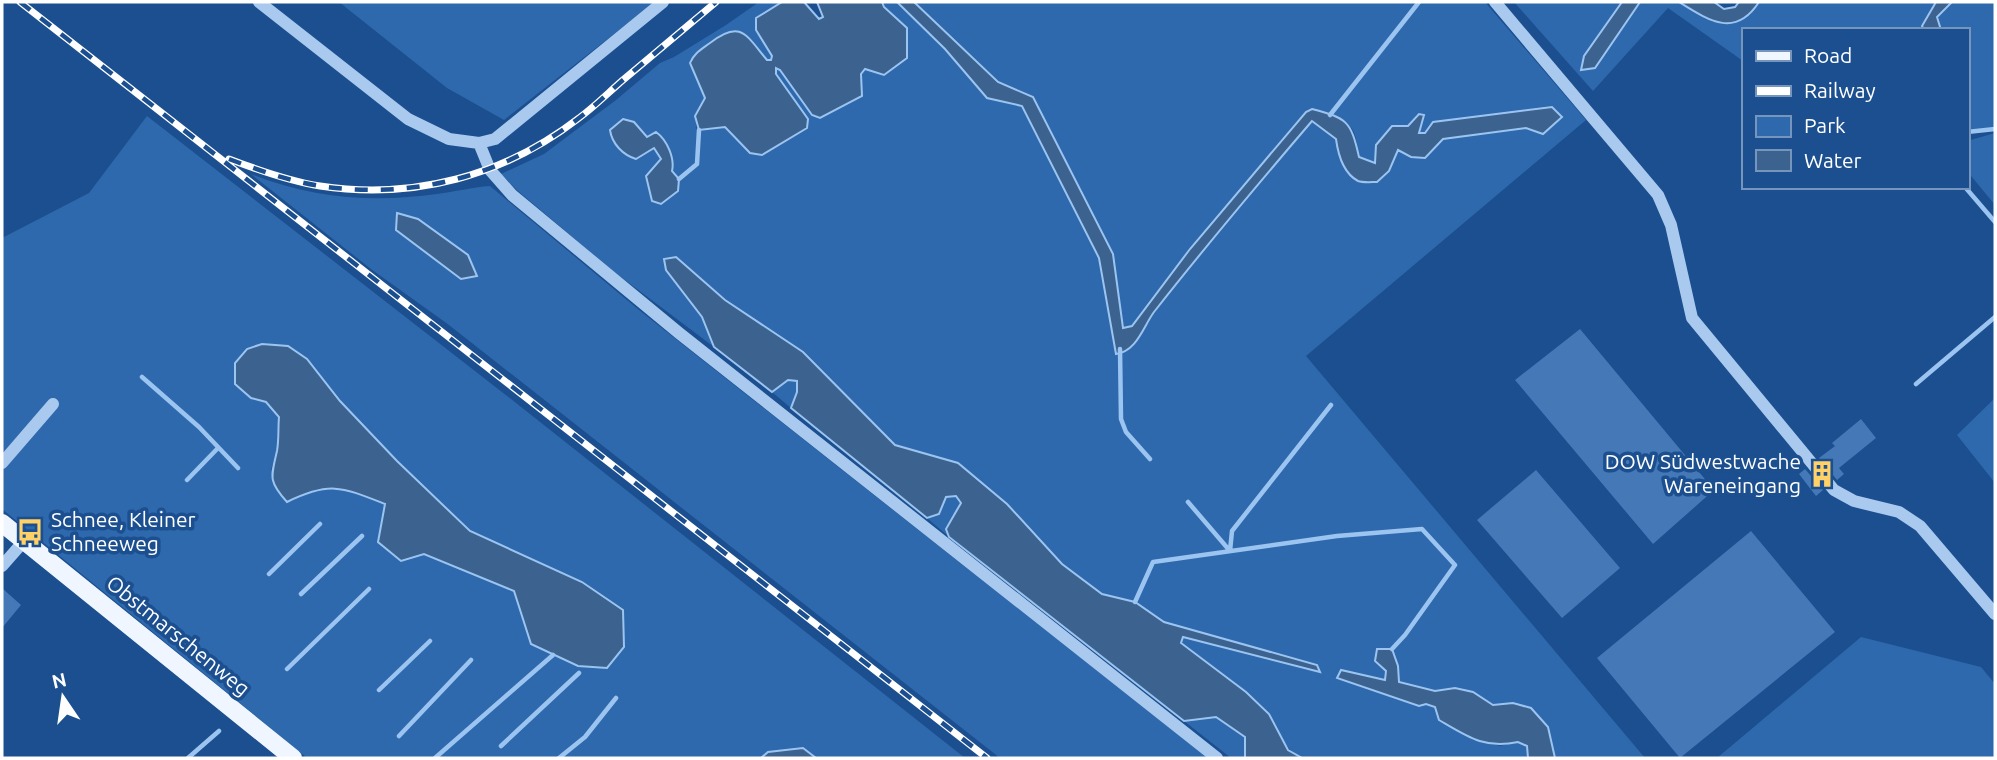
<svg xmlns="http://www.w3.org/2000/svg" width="1997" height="760" font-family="Ubuntu,sans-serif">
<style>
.green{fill:#2e69ad;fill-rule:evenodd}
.water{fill:#3c6290;stroke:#9cc4f0;stroke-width:2}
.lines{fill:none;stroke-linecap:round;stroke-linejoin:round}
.stream{stroke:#9cc4f0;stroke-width:4.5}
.building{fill:#4478b7}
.minor{stroke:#a9c9ee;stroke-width:12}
.major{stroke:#f0f6ff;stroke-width:18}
.rail-casing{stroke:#fff;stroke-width:7}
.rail{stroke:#1b4f8f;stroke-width:4.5;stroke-dasharray:13;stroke-linecap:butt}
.labels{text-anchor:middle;stroke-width:7;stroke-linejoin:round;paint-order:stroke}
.poi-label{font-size:21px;fill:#fff;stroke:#1b4f8f;text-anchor:end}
.street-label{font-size:21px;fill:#fff;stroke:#1b4f8f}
</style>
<rect width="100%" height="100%" fill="#1b4f8f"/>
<path class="green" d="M339 2H655L504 120 447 88Z
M759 2H782L756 18V30L772 56 771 60H767L747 36 690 63 705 98 695 116 699 147 696 163 678 178 634 122 636 159 653 147 678 191 679 179C700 161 700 159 699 130L725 127 750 153 776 74 775 68 780 69 811 115 861 74 907 28 884 7 882 2H897L945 49 987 98 1022 106 1100 258 1117 354C1137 351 1144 327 1155 312 1205 246 1259 184 1312 121L1336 139C1338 159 1345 168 1359 181L1389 171 1398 150 1411 157 1425 158 1443 139 1526 128 1543 134 1561 117 1552 107 1433 122 1425 133 1418 134 1408 126H1392L1376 145V163L1359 157C1357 149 1357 136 1352 129 1342 114 1323 112 1306 113L1190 249 1132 327 1123 328 1113 254 1033 97 998 82 914 2H1485L1586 120 1306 356 1645 758H1555L1548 727 1513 703 1493 705 1473 692 1455 688 1435 691 1399 682 1398 666 1392 649H1377L1375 661 1386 671V680L1341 670 1337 677 1419 706 1426 704 1435 707 1499 746 1518 742 1527 746 1528 758H1302C1279 745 1284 735 1270 716 1247 687 1211 666 1181 644L1182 637 1319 671 1164 622 1135 602 1102 594 1062 564 1009 506 958 463 895 445 676 257 666 270 702 317 714 347 613 271 518 191 501 174 544 154 616 100 660 63 674 57 726 25Z
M1514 2H1622L1584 55 1595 68 1640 2H1679L1713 22 1754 10 1759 2H1936L1922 26 1924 30H1743V61L1668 8 1593 91Z
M1952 2H1995V129L1967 132V30H1941L1937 17Z
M147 116 511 399 965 758H816L803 749 768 752 761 758H307L2 509V238L89 193ZM307 359 340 401 397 462 470 531 582 582 624 647 607 668 578 666 531 644 514 591 424 554 378 542 385 504 346 488 311 491 271 470 277 450 279 417 266 402Z
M1995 133V205L1967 171V141Z
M251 174C311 198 373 203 437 194 455 192 472 187 490 186L639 310 1208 758H1000L449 325 371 269ZM397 214 418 219 468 255 477 276Z
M788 380 797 381V392L791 408 772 392Z
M1995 398V483L1957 435Z
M956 496 961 503 946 529 949 537 927 518 939 514 946 497Z
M1861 637 1981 667 1995 684V758H1717Z
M1216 717 1245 737V758H1231L1184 721Z"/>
<path class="water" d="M782 2H804L819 19 823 17 817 2H882L884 7 907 28V58L884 75 865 69 861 74 862 96 820 118 812 115 780 70 776 68V74L808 119 807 128 762 155 750 153 725 127 699 130 695 116 705 98 690 63C694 53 702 49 710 43 741 19 746 35 767 60H771L772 56 756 30V18Z
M897 2H914L998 82 1033 97 1113 254 1123 328 1132 326 1190 249 1306 112 1312 109C1347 118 1351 121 1359 157L1375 163 1376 145 1392 126H1408L1419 114 1424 115 1419 133H1425L1433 122 1552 107 1562 117 1543 134 1526 128 1443 139 1425 158 1411 157 1398 150 1389 171 1377 182C1372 182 1363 183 1358 181 1343 173 1338 154 1336 139L1312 121C1258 184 1205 247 1154 312 1143 327 1137 351 1116 354L1099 258 1022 106 987 98 945 49Z
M1622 2H1640L1595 68 1581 70 1584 56Z
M1679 2H1714L1724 9 1735 7 1739 2H1759C1735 39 1708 20 1679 2Z
M1936 2H1952L1937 17 1941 30H1924L1922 26Z
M623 119 634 122 647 137 656 132C667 140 675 158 672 171L679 179 678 191 661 204 652 201 646 176 661 159 654 148 636 159C623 155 612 144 610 130Z
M397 213 418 219 468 255 477 276 461 279 396 230Z
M676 257 725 300 803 352 895 445 958 463 1007 504 1062 564 1102 594 1135 602 1164 622 1317 665 1320 672 1183 637 1181 643 1246 692 1269 714 1288 750 1302 758H1245V737L1216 717 1184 721 949 537 946 529 961 503 956 496 946 497 939 514 927 518 791 408 797 392V381L788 380 772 392 714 347 702 317 666 270 664 259Z
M262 344 288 346 307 359 340 401 397 461 470 531 582 582 623 610 624 647 607 668 578 666 531 644 514 591 424 554 401 561 378 542 385 504C342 487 330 481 287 502 268 481 271 477 277 451 279 440 278 428 279 417L266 402 251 398 235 384V363L247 349Z
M1377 649H1392L1398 666 1399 682 1435 691 1455 688 1473 692 1493 705 1513 703 1531 708 1548 727 1555 758H1528L1527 746 1518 742C1484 749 1468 737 1439 720L1435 707 1426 704 1419 706 1337 678 1341 670 1385 680 1386 671 1375 661Z
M803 748 816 758H761L768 752Z"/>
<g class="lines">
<path class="stream" d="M1330 115 1419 2
M1967 132 1995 129
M679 179 697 164 699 130
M1965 187 1995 222
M1120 349 1121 419 1126 432 1150 459
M142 377 199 427 238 468
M1916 384 1995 317
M187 480 218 448
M1188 502 1230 551 1232 531 1331 405
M269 574 320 524
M301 594 362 536
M1135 602 1153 562 1337 536 1422 529 1455 565 1405 635 1392 649
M287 669 369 589
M379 690 430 641
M399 736 471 660
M501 746 579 673
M188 758 219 731
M435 758 553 655
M559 758 585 737 616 698"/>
</g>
<path class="building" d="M1580 329 1714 490 1653 544 1515 380Z
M1861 419 1876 438 1839 468 1844 474 1837 480 1819 458 1835 446 1832 443Z
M1805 469 1823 490 1816 496 1799 474Z
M1536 470 1620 568 1562 618 1477 520Z
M1751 531 1835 632 1680 758 1597 658Z
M2 588 21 605 2 628Z"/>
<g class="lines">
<path class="minor" d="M259 2 408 119 449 139 479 143 495 139 663 2
M1495 2 1658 195 1671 225 1692 318 1834 490 1854 501 1899 512 1920 526 1995 614
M479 143 490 170 512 195 679 333 1217 758
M2 463 53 404
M2 566 24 541"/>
<path class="major" d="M2 523 293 758"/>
<defs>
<path id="rail" d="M20 2 987 758
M229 159C258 170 289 181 320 186 414 200 504 176 579 118 594 107 608 93 623 80 654 54 685 28 716 2"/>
</defs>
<use href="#rail" class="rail-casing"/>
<use href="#rail" class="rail"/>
</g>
<defs>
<symbol id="building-bare" viewBox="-9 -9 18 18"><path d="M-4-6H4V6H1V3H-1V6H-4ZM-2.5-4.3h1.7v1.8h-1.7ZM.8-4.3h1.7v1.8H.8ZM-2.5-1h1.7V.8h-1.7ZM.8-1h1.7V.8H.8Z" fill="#ffd166" stroke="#1b4f8f" stroke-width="2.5" paint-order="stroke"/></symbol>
<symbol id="bus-bare" viewBox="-9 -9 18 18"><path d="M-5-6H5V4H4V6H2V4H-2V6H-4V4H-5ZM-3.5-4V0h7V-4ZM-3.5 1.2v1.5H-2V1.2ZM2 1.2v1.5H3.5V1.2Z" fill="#ffd166" stroke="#1b4f8f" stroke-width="2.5" paint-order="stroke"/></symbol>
</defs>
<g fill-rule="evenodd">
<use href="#building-bare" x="1803" y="455" width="38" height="38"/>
<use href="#bus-bare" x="11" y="513" width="38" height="38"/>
</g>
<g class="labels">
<g class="poi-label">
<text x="1801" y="469">DOW Südwestwache<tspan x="1801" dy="24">Wareneingang</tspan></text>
<text x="51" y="527" text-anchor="start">Schnee, Kleiner<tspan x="51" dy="24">Schneeweg</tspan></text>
</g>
<g class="street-label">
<text transform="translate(178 636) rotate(39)" y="7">Obstmarschenweg</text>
</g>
</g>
<rect width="1997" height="760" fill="none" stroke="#ffffff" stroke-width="7"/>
<rect x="1742" y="28" width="228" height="161" fill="#1b4f8f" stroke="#7695bc" stroke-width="2"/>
<rect x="1756" y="51" width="35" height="10" fill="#f0f6ff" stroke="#7695bc" stroke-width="2"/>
<text x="1804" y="63" font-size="21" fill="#ffffff">Road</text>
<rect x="1756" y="86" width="35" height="10" fill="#ffffff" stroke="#7695bc" stroke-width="2"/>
<text x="1804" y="98" font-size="21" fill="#ffffff">Railway</text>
<rect x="1756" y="116" width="35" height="21" fill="#2e69ad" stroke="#7695bc" stroke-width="2"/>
<text x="1804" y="133" font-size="21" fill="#ffffff">Park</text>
<rect x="1756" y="150" width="35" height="21" fill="#3c6290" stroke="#7695bc" stroke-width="2"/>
<text x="1804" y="168" font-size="21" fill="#ffffff">Water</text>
<g transform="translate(63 697) rotate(347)" stroke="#1b4f8f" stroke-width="5" paint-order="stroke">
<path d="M0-5L12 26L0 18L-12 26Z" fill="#ffffff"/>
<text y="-10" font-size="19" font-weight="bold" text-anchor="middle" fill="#ffffff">N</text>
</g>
</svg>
